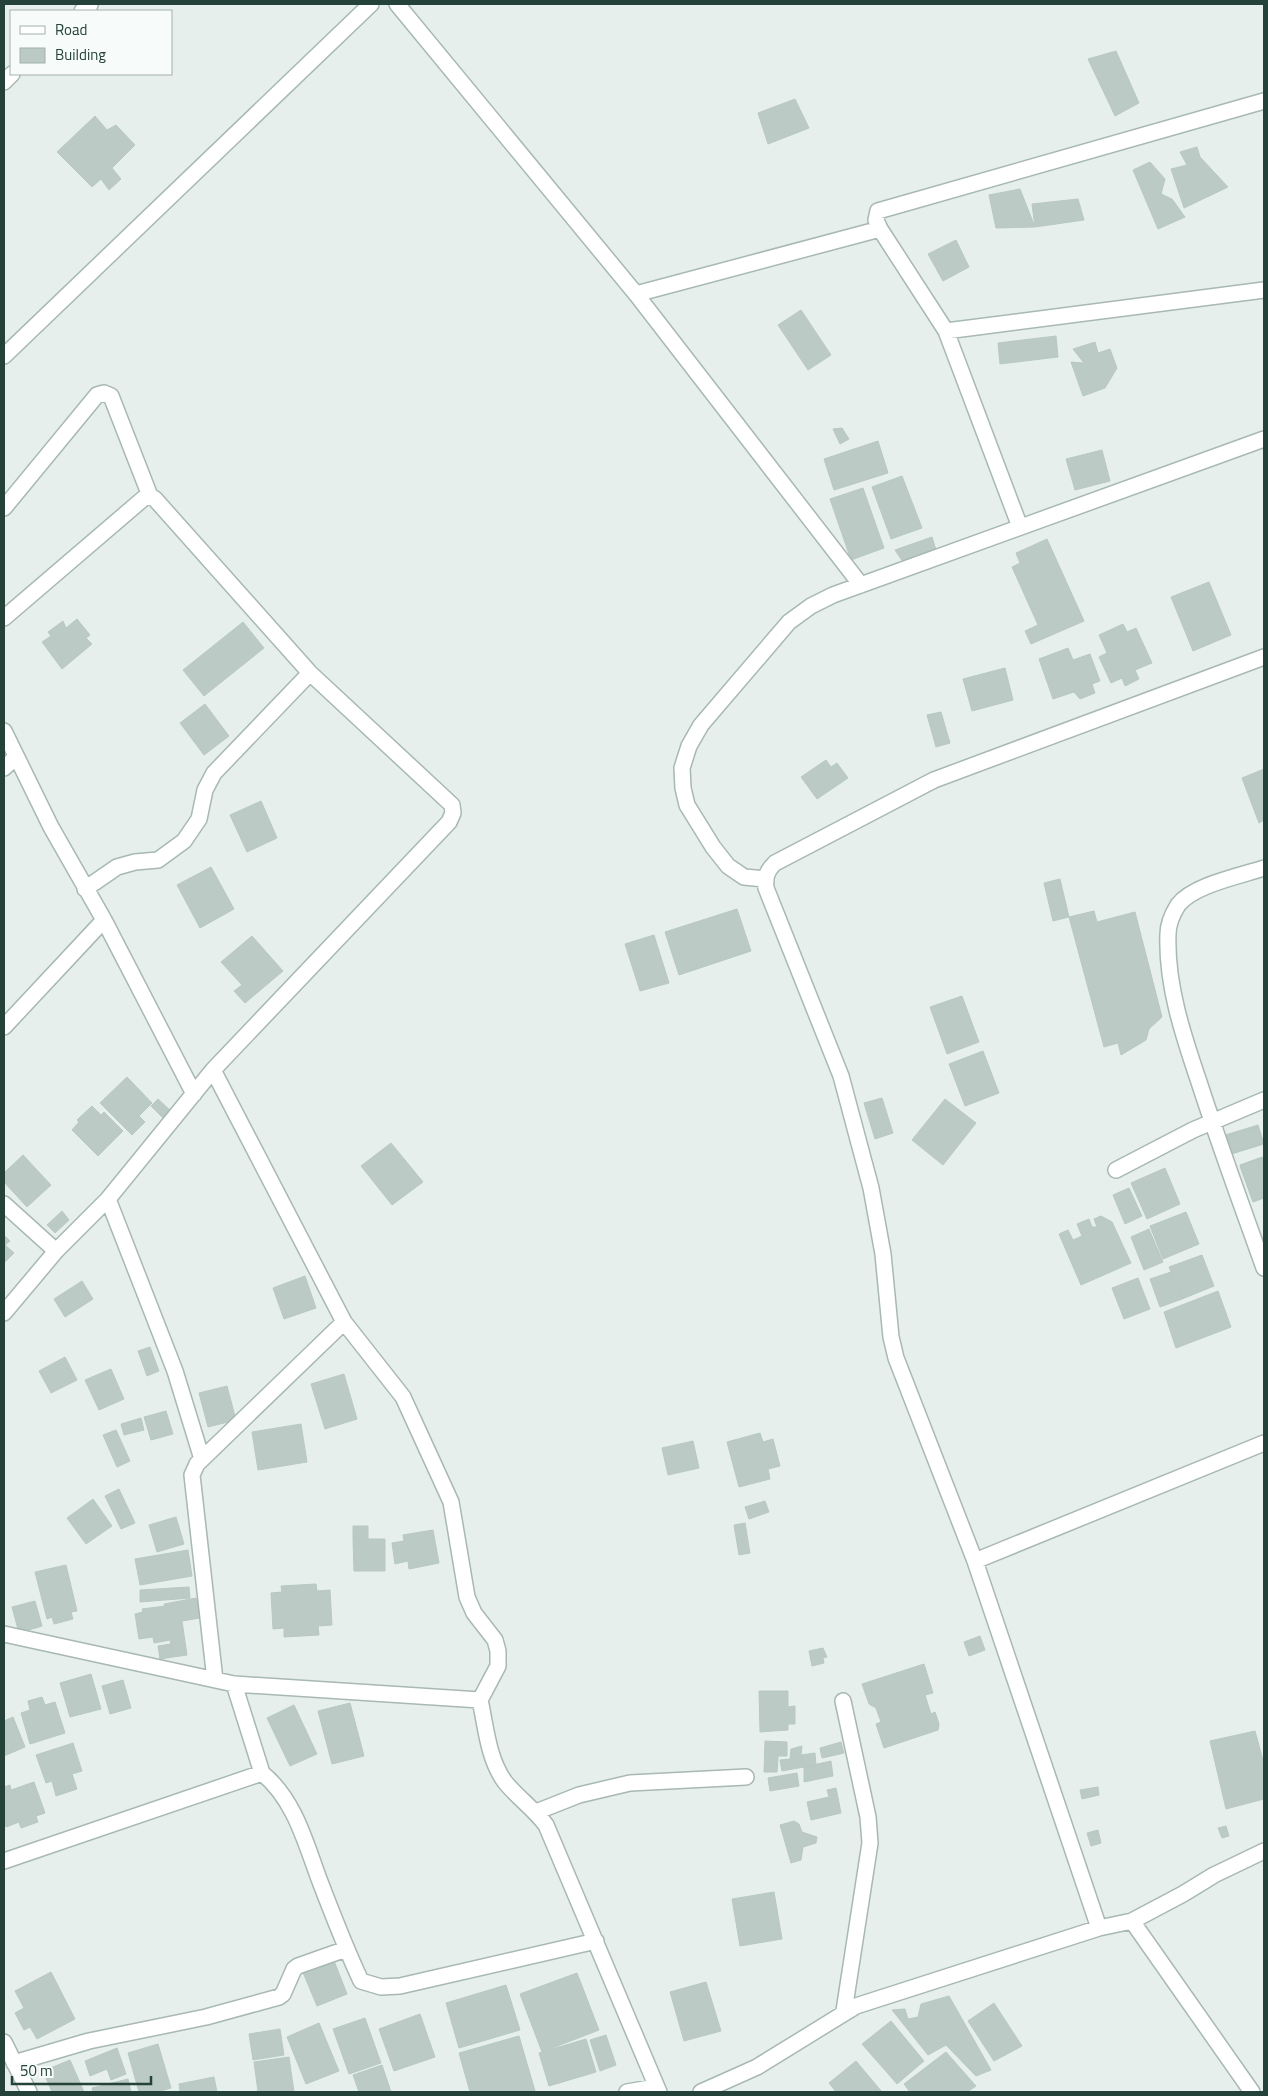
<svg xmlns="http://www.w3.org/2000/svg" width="1268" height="2096" font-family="'Titillium Web',sans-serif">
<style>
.building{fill:#bbcac4;stroke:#b8c9c2}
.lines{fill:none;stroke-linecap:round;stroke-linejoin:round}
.minor-casing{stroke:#a8b8b2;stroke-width:18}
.minor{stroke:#fff;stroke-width:15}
</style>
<rect width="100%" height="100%" fill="#e6efeb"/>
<path class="building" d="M1116 51 1139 103 1115 116 1088 59Z
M795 99 809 128 768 144 758 113Z
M95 116 107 130 116 125 135 145 112 168 121 179 109 190 101 179 92 187 57 152Z
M1197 147 1200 157 1228 187 1184 208 1171 169 1187 165 1180 152Z
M1150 162 1165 179 1161 194 1172 199 1185 217 1158 229 1133 170Z
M1020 189 1035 227 996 228 989 195Z
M1078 199 1084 220 1035 227 1032 204Z
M956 240 969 267 943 281 928 254Z
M801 310 831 355 808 370 778 325Z
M1056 336 1058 357 1000 364 998 343Z
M1095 342 1098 353 1110 349 1117 368 1105 388 1083 396 1071 362 1084 363 1073 349Z
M842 428 849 439 840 444 833 429Z
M878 441 888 473 834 490 824 459Z
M1102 450 1110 481 1075 490 1066 459Z
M902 476 922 528 891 539 872 487Z
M863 488 884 548 851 560 830 499Z
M932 537 936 550 903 562 895 550Z
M1047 539 1084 621 1031 644 1025 631 1038 625 1012 567 1020 563 1016 553Z
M1209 582 1231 635 1193 651 1171 597Z
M77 619 90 635 86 638 92 644 62 669 42 642 51 636 48 632 63 621 66 628Z
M243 622 264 648 204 696 183 670Z
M1123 624 1127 632 1136 628 1152 663 1135 670 1139 679 1125 686 1122 678 1111 683 1099 657 1107 653 1099 635Z
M1068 648 1073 660 1090 654 1100 681 1092 684 1095 693 1080 699 1074 692 1053 699 1039 659Z
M1005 668 1013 700 972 711 963 679Z
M205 704 229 736 204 755 180 723Z
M941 712 950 743 936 747 927 715Z
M826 760 831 767 837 763 848 778 817 799 801 777Z
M1264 769V820L1259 823 1242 778Z
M261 801 277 838 247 852 230 815Z
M211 867 234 909 200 928 177 885Z
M1060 879 1069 917 1053 921 1044 883Z
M737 909 751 951 679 975 665 932Z
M1094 911 1097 922 1135 912 1162 1017 1149 1029 1146 1040 1121 1055 1118 1043 1104 1047 1069 917Z
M654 935 669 983 640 991 625 944Z
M252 936 283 971 245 1003 234 991 242 985 221 962Z
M962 996 979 1042 947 1054 930 1007Z
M983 1051 999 1093 965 1106 949 1064Z
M127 1077 152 1103 139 1116 145 1122 132 1135 100 1103Z
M882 1098 893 1133 875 1139 864 1103Z
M158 1099 172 1112 164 1119 151 1106Z
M945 1099 976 1123 943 1165 912 1140Z
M92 1106 101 1115 104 1112 123 1131 98 1156 72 1130 79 1122 77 1120Z
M1258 1125 1264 1144 1228 1155 1222 1136Z
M1258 1127 1263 1143 1228 1155 1222 1138Z
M391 1143 423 1182 392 1205 361 1166Z
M23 1155 51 1185 27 1207 4 1182V1173Z
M1262 1157 1264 1162V1197L1253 1201 1240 1165Z
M1263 1158 1264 1198 1253 1202 1240 1166Z
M1165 1168 1180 1204 1147 1219 1131 1183Z
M1129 1188 1142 1216 1125 1224 1113 1195Z
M62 1211 69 1220 55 1233 47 1225Z
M1186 1212 1199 1244 1163 1259 1150 1226Z
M1101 1216 1112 1222 1131 1263 1081 1285 1059 1234 1068 1230 1073 1240 1082 1236 1077 1224 1089 1219 1092 1227H1097L1094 1219Z
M1149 1229 1163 1262 1144 1270 1131 1237Z
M4 1235 10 1241 5 1245 14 1253 4 1263Z
M1202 1255 1214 1286 1182 1299 1169 1267Z
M1171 1272 1182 1299 1160 1307 1150 1279Z
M305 1276 316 1308 284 1319 273 1288Z
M1138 1278 1150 1309 1124 1319 1112 1288Z
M82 1281 93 1299 65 1317 54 1299Z
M1218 1291 1231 1327 1176 1348 1164 1312Z
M150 1347 159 1371 147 1376 138 1351Z
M65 1357 77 1380 51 1393 39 1371Z
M111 1369 124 1399 99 1410 85 1380Z
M344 1374 357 1419 325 1429 311 1384Z
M227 1386 236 1420 208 1427 199 1393Z
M166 1411 173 1434 151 1440 144 1417Z
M141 1418 144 1430 124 1435 121 1424Z
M301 1424 307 1462 258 1470 252 1432Z
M116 1430 130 1461 117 1467 103 1435Z
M760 1433 763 1442 773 1439 780 1466 768 1469 770 1479 739 1487 727 1442Z
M693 1441 699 1468 668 1475 662 1448Z
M119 1489 135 1523 121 1529 105 1496Z
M93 1499 112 1526 86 1544 67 1518Z
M765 1501 769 1512 749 1519 745 1507Z
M176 1517 184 1544 157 1552 149 1525Z
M745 1523 750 1553 739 1555 734 1525Z
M353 1526H368V1539H353Z
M433 1530 439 1563 409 1569 408 1561 395 1564 392 1543 404 1541 403 1535Z
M353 1539H385V1571H354Z
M188 1550 192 1576 140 1585 135 1559Z
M66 1565 77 1611 71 1612 73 1619 54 1624 52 1617 47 1619 35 1572Z
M316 1584 317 1591 330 1590 332 1625 318 1626 319 1635 284 1637V1628L273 1629 271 1593 282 1592 281 1586Z
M189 1587 190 1598 140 1602V1590Z
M196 1598 200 1618 182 1621 187 1655 173 1657 170 1640 154 1643 153 1637 139 1639 135 1614 143 1612 142 1609 165 1606 164 1604Z
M35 1601 42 1626 19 1633 12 1607Z
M980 1636 985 1650 969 1656 964 1642Z
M171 1644 173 1657 160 1659 158 1646Z
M823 1648 827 1657 823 1658 824 1663 812 1666 809 1651Z
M924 1664 933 1693 925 1695 931 1714 935 1712 939 1724 938 1730 884 1748 876 1724 881 1722 876 1708 869 1704 862 1684Z
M91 1674 101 1709 70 1717 60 1683Z
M123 1680 131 1708 110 1714 102 1686Z
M759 1691H788V1707L795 1706V1724H788V1730L760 1732Z
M42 1697 45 1705 55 1702 65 1733 30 1744 21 1713 30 1710 28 1701Z
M350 1703 364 1756 332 1764 318 1711Z
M294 1705 317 1754 290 1766 267 1718Z
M13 1717 25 1747 4 1756V1721Z
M1255 1731 1264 1764V1799L1226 1809 1210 1741Z
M765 1741 787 1742V1756H778L777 1772H764Z
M841 1742 844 1753 822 1758 820 1748Z
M73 1743 82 1771 72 1774 77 1789 56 1796 52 1781 46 1783 36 1755Z
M802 1746 801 1755 804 1767 782 1771 780 1760 790 1759 791 1749Z
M815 1753 816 1765 804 1767 801 1755Z
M831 1761 833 1776 804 1782V1767Z
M797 1773 799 1786 770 1791 768 1778Z
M34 1782 45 1813 36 1816 38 1822 21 1828 19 1822 6 1827 4 1820V1787L10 1785 11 1790Z
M1098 1787 1099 1795 1082 1799 1080 1790Z
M836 1788 841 1813 811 1820 807 1802 829 1797 827 1790Z
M794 1821 799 1824 802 1832 817 1837 816 1843 803 1847 801 1860 791 1863 780 1825Z
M1226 1826 1229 1836 1222 1838 1218 1828Z
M1098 1830 1101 1843 1091 1846 1087 1833Z
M774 1892 782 1939 740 1946 732 1899Z
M333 1958 347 1994 317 2006 302 1970Z
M51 1972 75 2019 37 2039 30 2027 24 2030 15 2013 24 2008 15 1991Z
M577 1973 599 2030 542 2052 520 1994Z
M706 1982 721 2031 684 2041 670 1992Z
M506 1985 520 2030 459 2048 446 2003Z
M949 1996 991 2070 976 2076 946 2045 928 2055 892 2010 905 2009 908 2019 918 2017 921 2004Z
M994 2003 1022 2046 994 2061 968 2021Z
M420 2014 435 2057 394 2071 379 2029Z
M365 2018 381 2063 349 2074 333 2029Z
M891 2021 924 2061 897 2084 862 2044Z
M319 2023 339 2071 306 2084 287 2037Z
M280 2029 284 2055 253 2060 249 2034Z
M606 2035 616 2065 600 2071 590 2040Z
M519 2036 535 2091 470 2092 459 2053Z
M586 2039 596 2072 549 2086 539 2053Z
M158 2044 171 2088 157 2092H139L128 2053Z
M117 2048 126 2074 111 2080 107 2069 90 2076 85 2061Z
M946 2052 976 2086 967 2092H910L904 2084Z
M289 2057 294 2092H258L254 2062Z
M70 2060 84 2092H52L43 2071Z
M856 2061 882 2092H836L829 2083Z
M382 2065 391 2092H359L353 2075Z
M214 2077 217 2092H180L179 2084Z
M128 2079 131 2092H93L92 2088Z"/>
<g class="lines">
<defs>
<path id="minor" d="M397 4 636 294 861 585
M82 11 90 5
M4 82 12 74
M636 294 880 229
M946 331 1264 290
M4 356 371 4
M4 508 97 395 104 393 111 396 150 496 155 499 310 673 452 805 453 813 449 822 213 1070 108 1199 56 1251 4 1313
M1020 527 946 331 880 229 876 220 878 211 1264 101
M4 618 144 498 150 496
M4 731 51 827 104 920 194 1094
M4 768 16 757
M1264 868C1240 876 1193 885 1178 905 1173 913 1168 924 1168 934 1166 984 1183 1035 1199 1082 1219 1144 1242 1206 1264 1268
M765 879 744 877 728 866 713 847 687 805 683 788 682 768 689 746 701 725 789 622 811 606 833 595 1264 439
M85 889 117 867 135 862 158 860 184 841 199 819 205 790 214 773 310 673
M4 1027 104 920
M213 1070 344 1322 403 1397 451 1502 467 1597 474 1613 495 1640 498 1651V1666L480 1700C486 1727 488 1759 505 1782 517 1797 534 1809 546 1825L659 2092
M1116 1170 1193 1130 1264 1100
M108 1199 175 1371 202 1459
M4 1204 56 1251
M975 1561 1264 1443
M4 1634 234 1684 480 1700
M215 1680 192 1475 197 1464 344 1322
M234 1684 262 1773C294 1799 305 1841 319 1879 332 1913 345 1947 361 1981L381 1987 400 1986 596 1941
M843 1701 868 1817 870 1843 844 2011
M536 1812 579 1795 630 1783 746 1777
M4 1861 262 1773
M1132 1921 1252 2092
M1099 1928 975 1561 896 1358 891 1337 883 1254 871 1188 841 1076 766 888C765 876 767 871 775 863L934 780 1264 657
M4 2042 29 2092
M14 2063 89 2041 206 2017 279 1997 283 1994 294 1969 298 1966 346 1949
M627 2092 656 2087
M701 2092 757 2067 856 2006 1099 1928 1132 1921 1183 1894 1214 1875 1264 1851"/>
</defs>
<use href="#minor" class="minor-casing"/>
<use href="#minor" class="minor"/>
</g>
<rect width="1268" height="2096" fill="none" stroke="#24423a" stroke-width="10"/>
<rect x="10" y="10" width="162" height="65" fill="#f7fbf9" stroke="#a3b1ad"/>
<rect x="20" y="26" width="25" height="8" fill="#ffffff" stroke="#a3b1ad"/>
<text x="55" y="35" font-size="15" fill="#24423a">Road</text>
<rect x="20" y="48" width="25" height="15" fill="#bbcac4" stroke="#a3b1ad"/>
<text x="55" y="60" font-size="15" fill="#24423a">Building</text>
<path d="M12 2076v8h139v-8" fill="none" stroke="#24423a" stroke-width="2.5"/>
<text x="20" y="2076" font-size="15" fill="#24423a" stroke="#f7fbf9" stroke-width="4" paint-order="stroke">50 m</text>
</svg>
